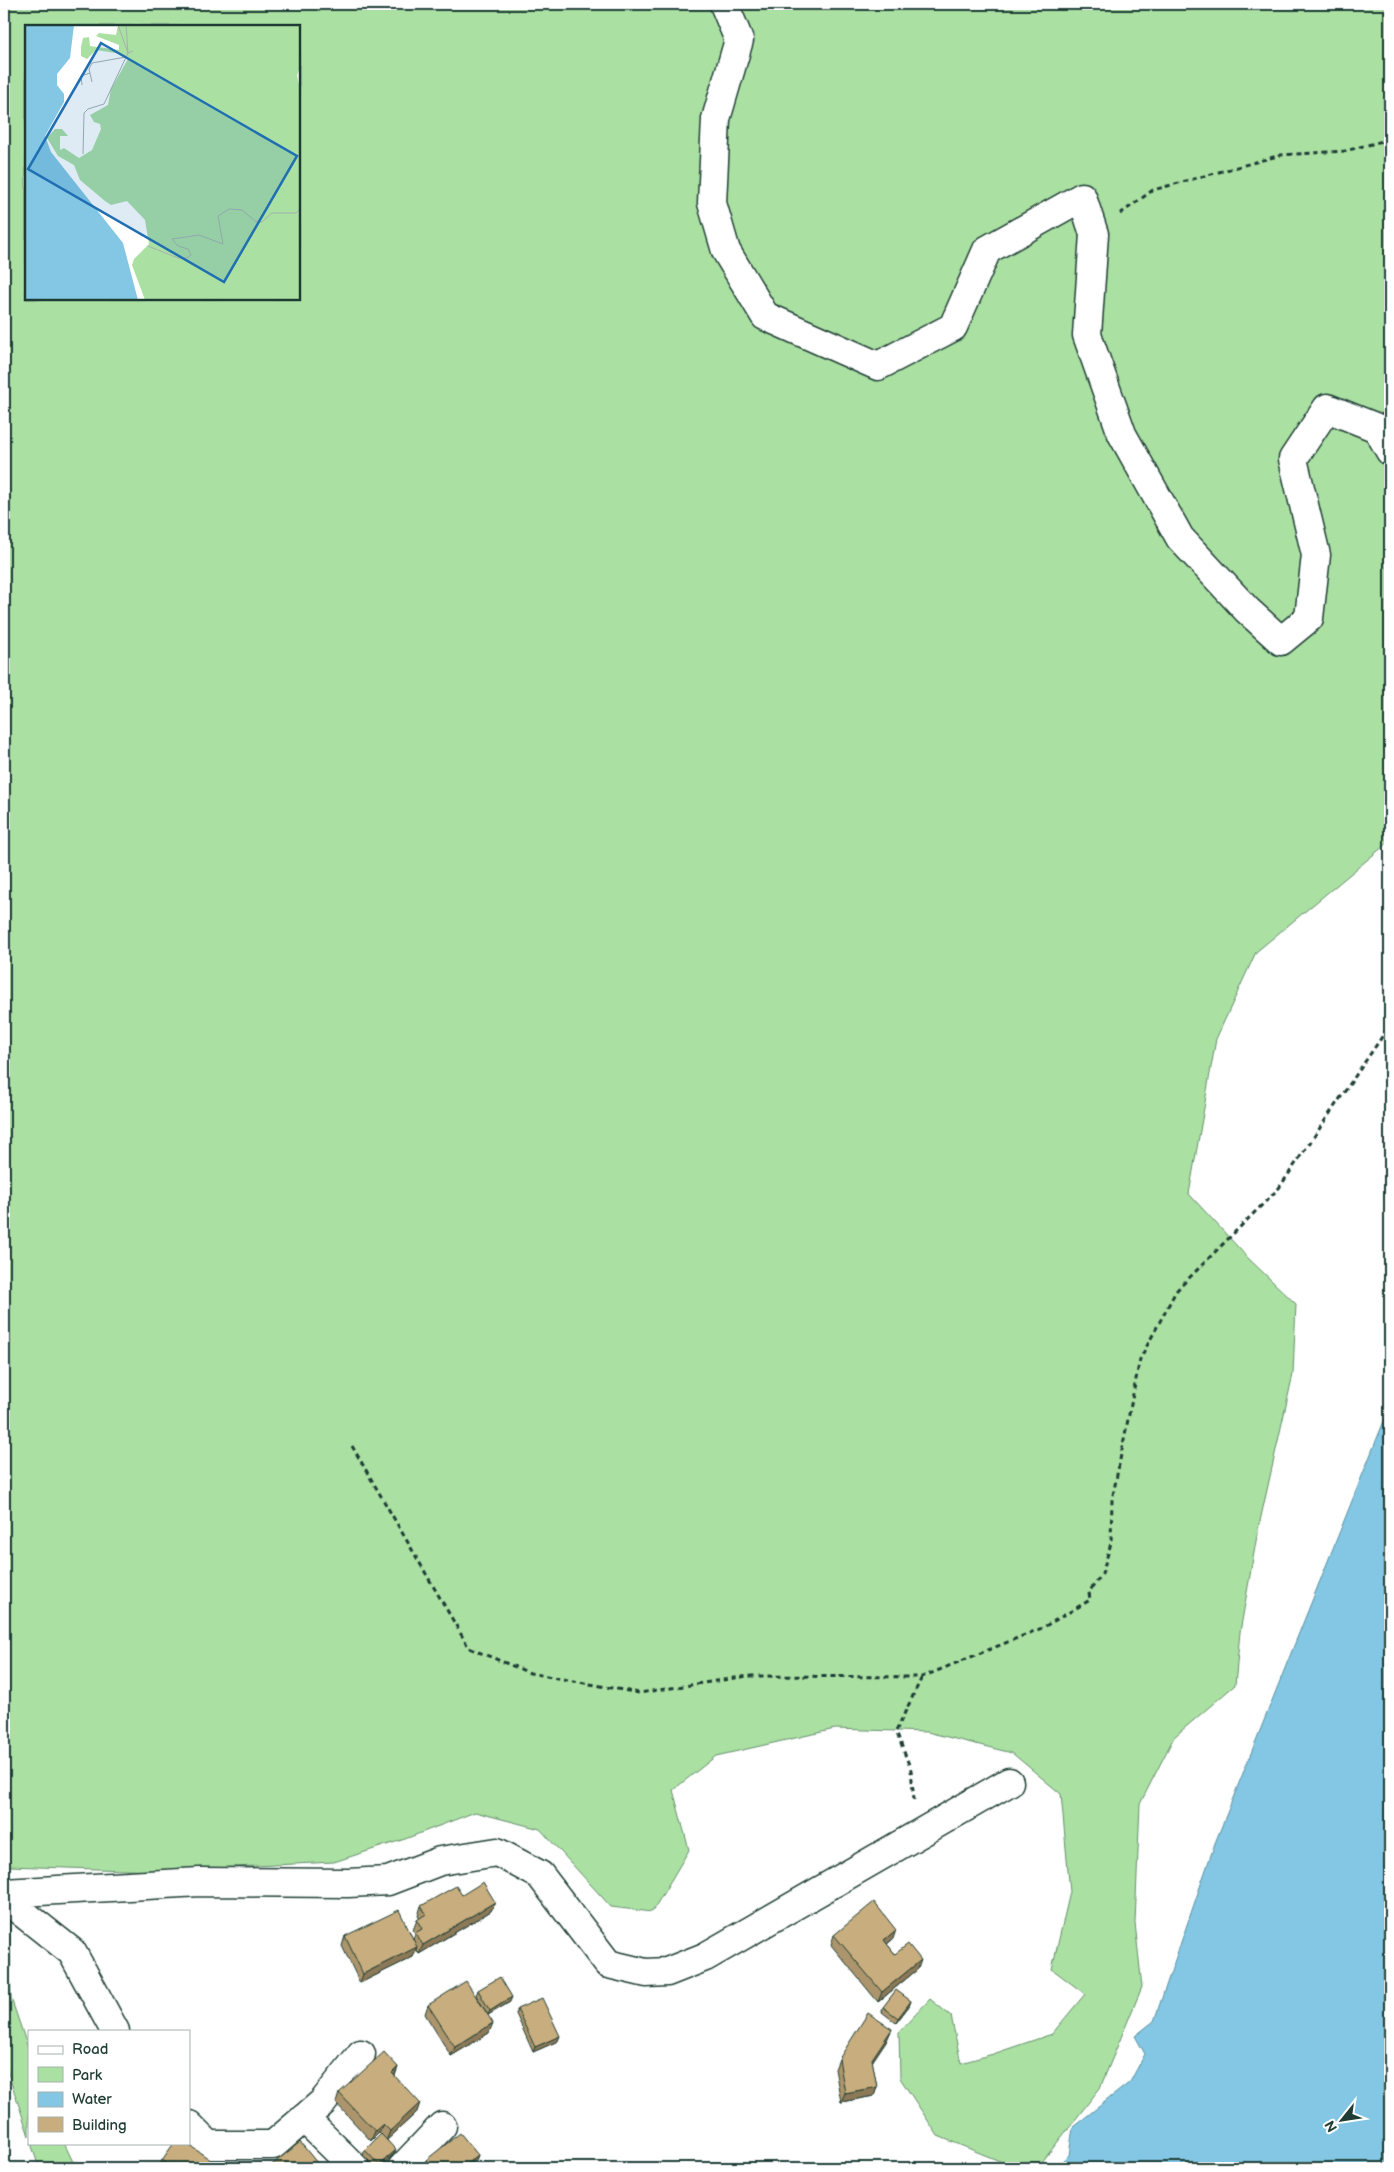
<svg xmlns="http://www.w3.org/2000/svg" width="1394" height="2172" font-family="'Balsamiq Sans',sans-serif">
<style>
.green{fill:#abe0a3;stroke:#658e6c;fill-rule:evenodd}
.water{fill:#83c7e4;stroke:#5b909e}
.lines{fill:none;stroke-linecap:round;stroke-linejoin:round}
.minor-casing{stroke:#1f3d34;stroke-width:31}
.path{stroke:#1f3d34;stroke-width:3;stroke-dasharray:5 4;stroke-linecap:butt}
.minor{stroke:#fff;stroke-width:28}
.wall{fill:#ac956c;stroke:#1f3d34}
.shaded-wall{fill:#8c7958;stroke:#1f3d34}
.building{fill:#c8ad7e;stroke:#1f3d34}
.inset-road{fill:none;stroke:#a5b1ae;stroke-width:1}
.view{fill:#1f6fb2;fill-opacity:0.15;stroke:#1f6fb2;stroke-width:2.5}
.inset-edge{fill:none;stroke:#1f3d34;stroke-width:2.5}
</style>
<rect width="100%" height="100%" fill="#fff"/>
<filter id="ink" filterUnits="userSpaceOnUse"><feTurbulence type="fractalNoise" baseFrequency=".02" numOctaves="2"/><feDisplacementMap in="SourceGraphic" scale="10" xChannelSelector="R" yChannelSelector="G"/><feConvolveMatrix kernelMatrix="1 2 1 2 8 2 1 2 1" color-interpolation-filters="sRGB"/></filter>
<g filter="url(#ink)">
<path class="green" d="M4 4H1390V841L1256 952 1216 1039 1189 1194 1248 1258 1296 1304 1293 1374 1258 1530 1240 1632 1235 1685 1174 1737 1140 1804 1135 1923 1142 1987 1100 2088 1042 2162H1002L938 2136 900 2078 899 2032 930 1999 951 2016 961 2063 993 2054 1052 2034 1085 1994 1052 1969 1070 1892 1061 1794 1012 1753 927 1732 835 1729 716 1756 673 1790 689 1850 652 1912 611 1907 540 1829 475 1812 405 1839 334 1862 156 1871 8 1866 11 1998 29 2051V2136L4 2061ZM26 26H299V299H26Z
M31 2143H64L76 2168H39Z"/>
<path class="water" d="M1390 1406V2168H1056L1069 2155 1073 2127 1130 2082 1145 2054 1135 2036 1154 2021 1215 1843Z"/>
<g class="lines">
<defs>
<path id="minor" d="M724 4 739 40 716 119 712 203 726 251 765 316 878 366 953 327 987 250 1082 197 1094 234 1087 335 1122 434 1180 538 1247 610 1281 641 1309 618 1316 555 1293 459 1327 408 1377 428 1390 451
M4 1893 200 1882 348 1883 388 1881 440 1861 497 1852 540 1875 608 1964 646 1973 667 1972 705 1957 1009 1782
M4 1898 72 1952 115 2031
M304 2118 355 2168
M189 2125 209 2145H273L323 2102 361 2054
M402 2168 442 2126"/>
</defs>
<use href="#minor" class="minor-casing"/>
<path class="path" d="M1120 214 1153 190 1281 155 1345 151 1390 139
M352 1446 469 1648 530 1673 639 1693 748 1676 922 1677 1042 1628 1090 1600 1089 1592 1102 1574 1111 1543 1112 1500 1140 1359 1176 1291 1279 1188 1390 1025
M914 1800 911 1770 896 1731 922 1677"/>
<use href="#minor" class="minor"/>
</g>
<path class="wall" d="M462 1895 495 1902 491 1911 419 1954 416 1949 413 1957 360 1983 342 1946 345 1936 413 1939 415 1933 413 1930 417 1920 420 1919 418 1916 421 1906Z
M834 1935 893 1939 887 1944 895 1954 918 1969 878 2002 831 1945Z
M478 1990 510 2002 488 2015 476 1995Z
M911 2001 909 2006 896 2023 882 2012 883 2007Z
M428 2005 489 2033 451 2056 425 2014Z
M517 2009 558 2041 533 2052 516 2014Z
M888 2038 872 2062 877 2087 874 2096 841 2102 835 2069 839 2059Z
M398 2067 395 2076 417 2112 387 2140 394 2154 379 2168H376L363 2155 365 2150 381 2135 379 2133 371 2141 336 2103 339 2093Z
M478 2155 476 2160 465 2168H426L424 2165 426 2160Z
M162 2160 221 2168H159Z"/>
<path class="shaded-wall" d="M495 1902 491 1911 419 1954 423 1945Z
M896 1930 893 1939 880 1950 884 1940Z
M417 1947 413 1957 360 1983 363 1974Z
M921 1960 918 1969 878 2002 882 1992Z
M512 1997 510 2002 488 2015 490 2011Z
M911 2001 909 2006 896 2023 898 2018Z
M493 2023 489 2033 451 2056 455 2047Z
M892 2029 888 2038 868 2068 872 2059Z
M560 2036 558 2041 533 2052 535 2047Z
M398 2067 394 2077 392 2073Z
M877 2087 874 2096 841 2102 845 2093Z
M420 2103 417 2112 386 2141 390 2131Z
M383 2124 379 2133 371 2141 375 2131Z
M396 2150 394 2154 379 2168H378L379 2165Z
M478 2155 476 2160 465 2168H461Z"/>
<path class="building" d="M483 1882 495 1902 423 1945 415 1933 422 1929 417 1920 426 1914 421 1906 456 1886 462 1895Z
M874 1902 896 1930 884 1940 895 1954 908 1944 921 1960 882 1992 834 1935Z
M399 1910 417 1947 363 1974 345 1936Z
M500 1977 512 1997 490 2011 478 1990Z
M466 1981 493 2023 455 2047 428 2005Z
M896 1990 911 2001 898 2018 883 2007Z
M542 1998 560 2036 535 2047 517 2009Z
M868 2013 892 2029 872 2059 877 2087 845 2093 839 2059Z
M384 2052 398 2067 392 2073 420 2103 390 2131 383 2124 375 2131 339 2093Z
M460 2133 478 2155 461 2168H432L426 2160Z
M381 2134 396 2150 379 2165 365 2150Z
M300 2142 318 2164 313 2168H268Z
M174 2143H186L221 2167V2168H174L162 2160Z"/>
</g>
<g transform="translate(25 25)">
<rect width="275" height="275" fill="#fff"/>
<path d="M93 0H275V43L272 50 275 65V275H120L107 240 109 234 124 219 120 195 102 176 86 180 80 176 55 155 49 140 33 131 22 113 30 104H37L43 111H35V125L39 123 54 133 67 125 76 104 75 99 69 97 65 90 83 80 86 64 103 34 91 28 71 25 62 34 56 31V22L58 13 64 12 65 21 94 25V20L71 11 74 8 91 10Z" fill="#abe0a3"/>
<path d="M0 0H49L45 33 32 49V60L39 69V77L20 111 26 127 98 218 113 275H0Z" fill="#83c7e4"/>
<path class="inset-road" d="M93 0 103 28 108 26M67 57 64 44 67 38 101 32M57 60 56 51 65 48M58 129 59 88 63 84 79 79 103 28 101 0M123 221 153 233H162L166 230 163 224 153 221 147 214 174 210 198 219 193 191 204 184 217 185 230 196 237 197 247 188H271L275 184"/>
<path class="view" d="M76 18 272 131 199 257 3 144Z"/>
<rect width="275" height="275" class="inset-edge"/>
</g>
<rect width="1394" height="2172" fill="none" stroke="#fff" stroke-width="20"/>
<rect x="10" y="10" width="1374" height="2152" fill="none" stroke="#1f3d34" stroke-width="2" filter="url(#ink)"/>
<rect x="28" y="2030" width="162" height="115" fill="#ffffff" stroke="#a5b1ae"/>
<rect x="38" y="2046" width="25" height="8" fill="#ffffff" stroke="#a5b1ae"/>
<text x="72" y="2054" font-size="15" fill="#1f3d34">Road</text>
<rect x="38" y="2067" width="25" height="15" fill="#abe0a3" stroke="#a5b1ae"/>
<text x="72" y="2080" font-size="15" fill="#1f3d34">Park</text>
<rect x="38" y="2092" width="25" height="15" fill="#83c7e4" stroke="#a5b1ae"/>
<text x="72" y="2104" font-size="15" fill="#1f3d34">Water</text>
<rect x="38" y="2117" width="25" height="15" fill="#c8ad7e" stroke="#a5b1ae"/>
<text x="72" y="2130" font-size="15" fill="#1f3d34">Building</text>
<g transform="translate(1342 2120) rotate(240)" stroke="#ffffff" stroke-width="4" paint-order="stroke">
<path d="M0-4L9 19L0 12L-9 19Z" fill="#1f3d34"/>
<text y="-8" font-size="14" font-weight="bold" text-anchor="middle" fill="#1f3d34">N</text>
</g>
</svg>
